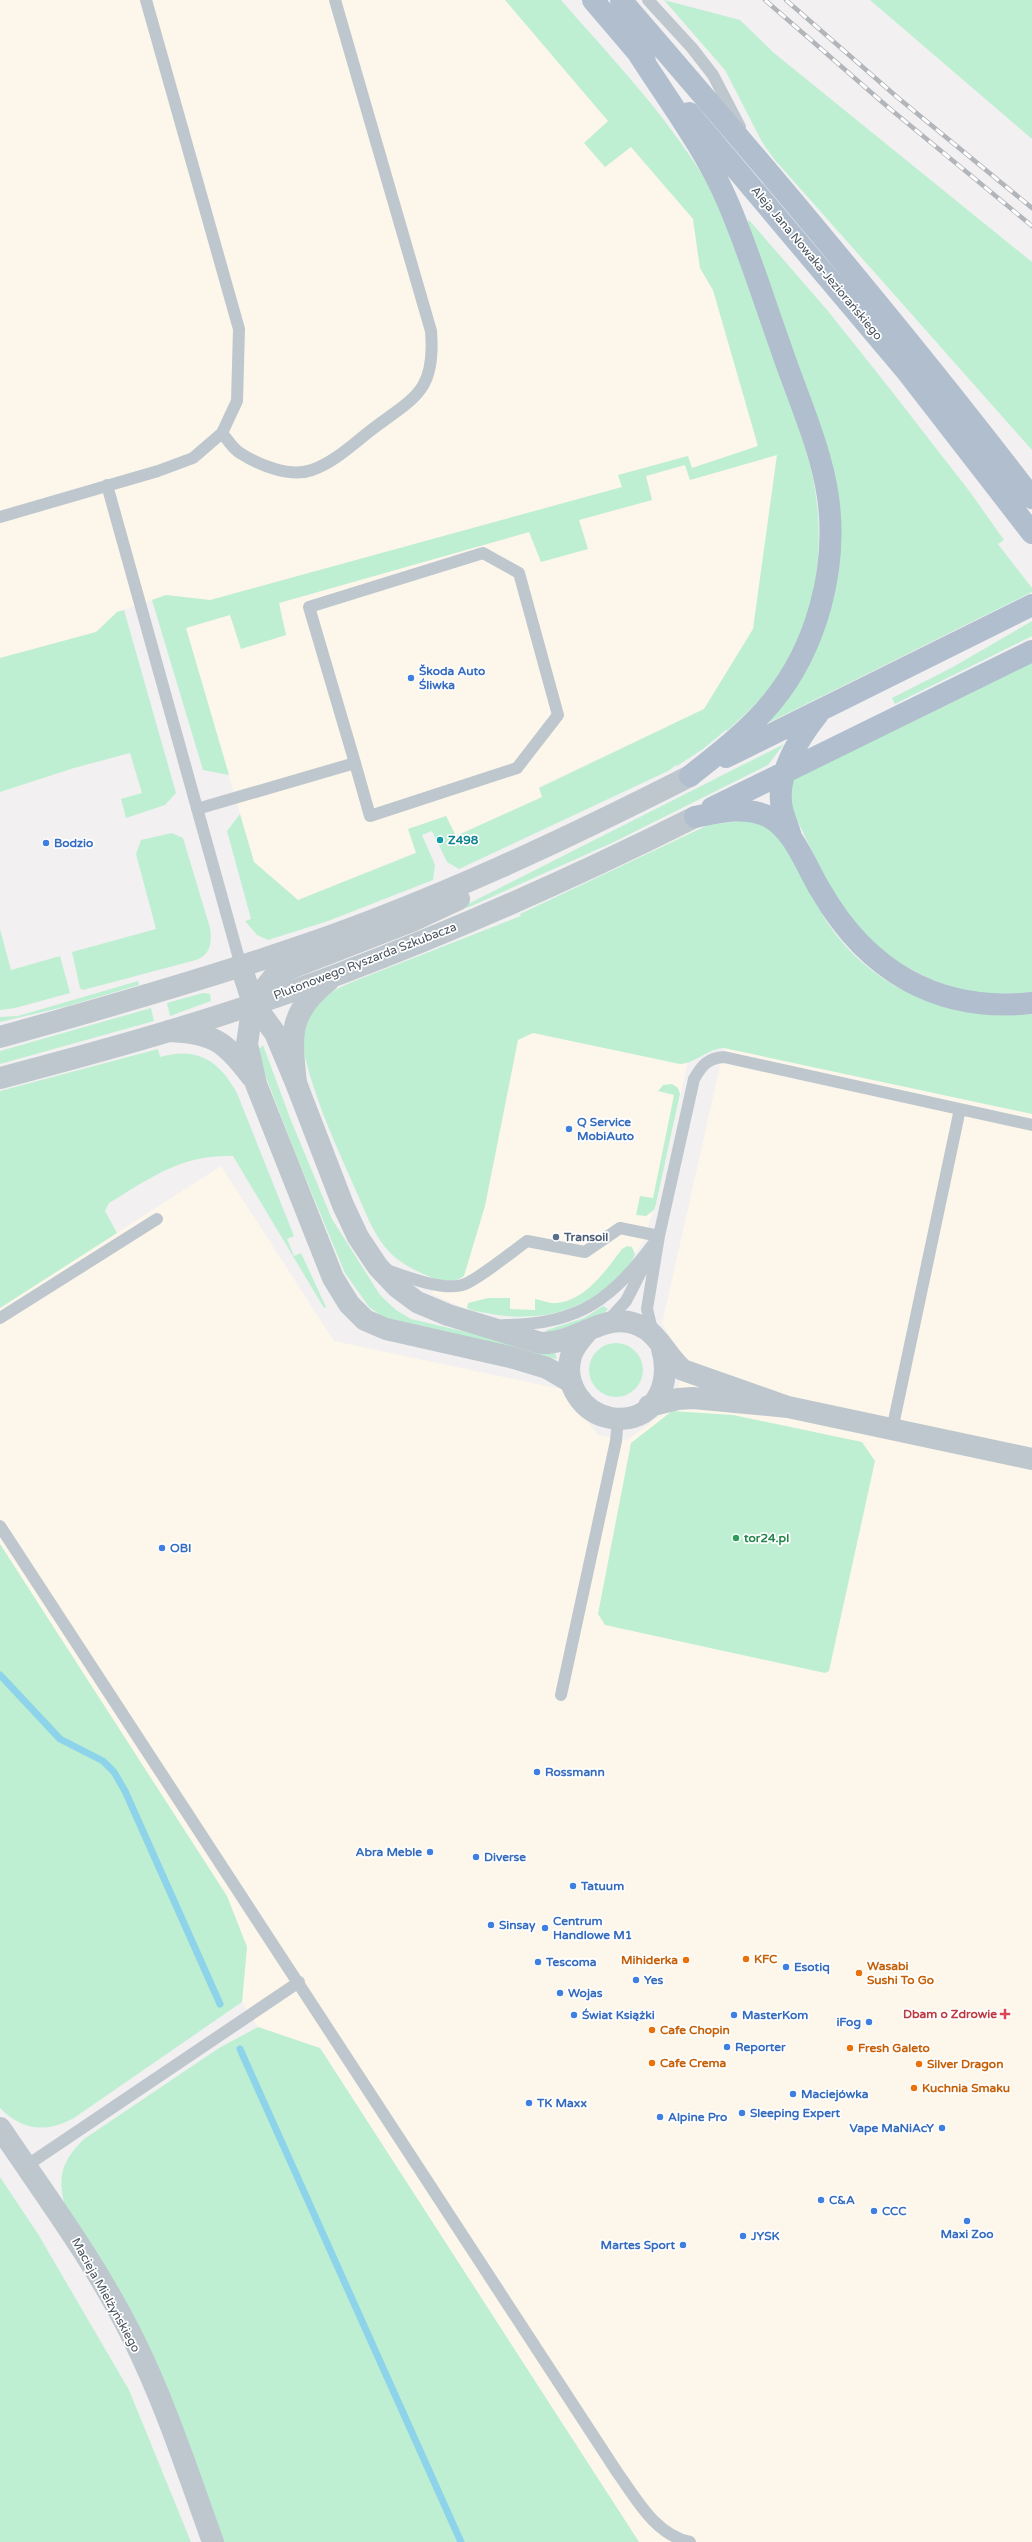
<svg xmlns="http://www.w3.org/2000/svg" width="1032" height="2542" font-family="'Varela Round',sans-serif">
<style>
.commercial{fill:#fcf7ea}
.green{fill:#bfefd3}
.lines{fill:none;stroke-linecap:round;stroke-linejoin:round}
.stream{stroke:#8dd4eb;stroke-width:7}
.service{stroke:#bec7ce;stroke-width:12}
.minor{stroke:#bec7ce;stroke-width:22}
.tertiary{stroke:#bec7ce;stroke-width:22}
.primary{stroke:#b0bece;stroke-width:22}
.rail-casing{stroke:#b2b5ba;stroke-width:4.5}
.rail{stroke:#fff;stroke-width:3;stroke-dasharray:9;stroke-linecap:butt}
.shop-dot{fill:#3f7fe0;stroke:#fff;stroke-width:1.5}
.culture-dot{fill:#0f9aa8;stroke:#fff;stroke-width:1.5}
.service-dot{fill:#5c6f8a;stroke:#fff;stroke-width:1.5}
.leisure-dot{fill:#2e9e5b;stroke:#fff;stroke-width:1.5}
.food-dot{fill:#e8710a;stroke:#fff;stroke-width:1.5}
.health-dot{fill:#e0444e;stroke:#fff;stroke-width:1.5}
.labels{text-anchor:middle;stroke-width:3.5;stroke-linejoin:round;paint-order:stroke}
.street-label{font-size:12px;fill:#48525d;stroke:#fff}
.shop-label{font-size:12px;font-weight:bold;fill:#366cbe;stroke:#fff;text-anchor:start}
.culture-label{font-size:12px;font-weight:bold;fill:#0d838f;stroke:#fff;text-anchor:start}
.service-label{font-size:12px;font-weight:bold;fill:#4e5e75;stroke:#fff;text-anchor:start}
.leisure-label{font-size:12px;font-weight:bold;fill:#27864d;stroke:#fff;text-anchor:start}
.food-label{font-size:12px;font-weight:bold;fill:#c56008;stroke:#fff;text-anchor:start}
.health-label{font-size:12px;font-weight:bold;fill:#be3a42;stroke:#fff;text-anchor:end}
</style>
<rect width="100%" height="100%" fill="#f2f0f0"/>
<path class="commercial" d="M0 0H505L608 121 604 167 631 146 693 219 700 268 713 290 758 446 691 468 687 456 619 475 622 487 210 600 166 595 117 612 96 632 0 658Z
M777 455 753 629 704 709 539 787 542 797 455 836 446 816 408 829 416 852 298 900 254 862 186 628 230 615 241 649 286 635 279 603 530 532 588 549 579 520 652 500 646 476 685 465 690 480Z
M505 1025 689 1056 656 1204 643 1242 620 1276 532 1317 505 1316 469 1310 432 1294 460 1204Z
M724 1048 1032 1114V2542H639L320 2048 258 2027 242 2002 247 1947 227 1896 0 1544V1308L221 1166 334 1341 561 1389 598 1435 627 1440 675 1405 684 1359 662 1324Z"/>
<path class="green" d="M505 0H561C607 53 658 106 696 165 729 216 746 277 765 335 781 379 800 423 811 469 825 529 821 597 792 655 777 685 751 709 727 731L726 730 703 749 677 766 676 765 668 771 459 869 447 862 432 831 422 835 435 865 433 880 328 921 268 940 257 935 245 921 251 919 227 831 240 814 254 862 298 900 416 853 408 829 446 816 456 836 542 797 539 788 704 709 753 629 777 455 690 480 685 465 646 476 652 500 579 520 588 549 541 562 529 532 279 603 286 635 241 649 230 615 186 628 229 775 203 770 152 600 166 595 210 600 622 487 618 475 688 456 692 468 758 446 713 290 700 268 693 219 631 147 605 167 584 143 608 121Z
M664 0 740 20 774 53 1032 262V450L774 159 762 142 725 70Z
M870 0H1032V139Z
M749 220 828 311 890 389 970 492 1004 540 998 544 1032 588V592L768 723 798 683 816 651 838 564 747 223Z
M124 610 176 793 165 805 126 818 121 799 142 793 130 753 74 768 0 792V658L96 632 117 612Z
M1032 621V636L895 704 892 698 953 667Z
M1032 661V993L971 994 930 979 902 965 870 942 831 890 793 812 789 784 790 781Z
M784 744 768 765 614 842 467 908 466 905Z
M748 820C757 824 767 826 775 833 796 854 807 887 821 912 863 986 949 1023 1032 1014V1114L724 1048C707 1049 696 1063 680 1064L533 1033 518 1040 485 1206 464 1276C456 1283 443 1281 433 1278 415 1271 397 1262 385 1247 372 1231 365 1211 357 1193 338 1150 316 1103 305 1057 303 1047 304 1034 307 1024 314 1002 332 990 352 982L521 916 520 914 708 825Z
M172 833 183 838 210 928C212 942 211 955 196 960L83 990 80 988 72 952 156 929 136 854 141 840Z
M0 929 11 970 60 956 70 993 15 1008 0 1010Z
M138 981 139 985 68 1006 0 1022V1017L18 1016Z
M203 993 210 994 211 1001 170 1016 167 1003Z
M151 1008 154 1021 0 1064V1051Z
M263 1045 290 1118 332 1219 380 1295 396 1310 411 1319 555 1353 557 1359 386 1319 369 1307 345 1273 298 1160 259 1059V1049Z
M158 1049 160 1057C198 1046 219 1061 237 1093L294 1236 287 1239 294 1256 301 1253 326 1307 324 1308 233 1156C182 1154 150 1178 109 1203L105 1211 117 1233 0 1308V1091Z
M672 1084 678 1088 680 1094 656 1204 654 1210 646 1216 636 1215 640 1196 653 1198 674 1095 658 1091 663 1085Z
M627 1246 632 1247 635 1254C632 1264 621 1274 614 1281 579 1313 537 1322 491 1314 484 1312 473 1312 467 1308L468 1303 488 1298H510V1309L535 1310V1299C542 1300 550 1304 557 1303 585 1301 607 1269 622 1249Z
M603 1306 608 1309C601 1320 560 1329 546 1333L547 1330 584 1318Z
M589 1370a27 27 0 1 1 54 0a27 27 0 1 1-54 0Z
M672 1411 733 1415 862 1442 875 1461 829 1671 825 1673 605 1625 598 1614 631 1443Z
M0 1544 227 1896 247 1947 242 2002 74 2118C46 2133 23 2131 0 2108Z
M258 2027 320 2048 639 2542H223L64 2202C57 2174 64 2159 84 2139L219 2048Z
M0 2177 38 2234 129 2390 191 2542H0Z"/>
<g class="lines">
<path class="stream" d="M0 1675 60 1739 103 1761 114 1772 125 1791 220 2004
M240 2049 461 2542"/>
<path class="service" d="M648 0 692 48 713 75 740 127
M222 433C227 439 233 449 240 453 259 465 290 478 312 470 333 463 352 445 370 431 414 397 436 393 431 331L335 0
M107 485 241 966
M0 517 158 471 193 458 222 433 237 401 239 329 146 0
M197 809 355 763 370 816 517 768 558 715 519 573 483 553 309 607 355 763
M387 1270C406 1277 446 1292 465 1284 480 1278 512 1252 527 1241L585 1252 620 1228 659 1236
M0 1318 157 1219
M607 1322 626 1301 645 1264
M504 1325C581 1325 613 1298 657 1239
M653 1334 647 1309 659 1236 694 1079C702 1065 708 1058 724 1057L1032 1125
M892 1430 960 1109
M0 1526 617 2472C636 2498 655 2535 690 2542
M561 1695 616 1441 618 1418
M26 2166 299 1982"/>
<path class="minor" d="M241 966 253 1003 275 1033 296 1083 343 1205 358 1237 378 1267 397 1287 417 1302 448 1315 541 1343C580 1344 609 1305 646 1329 661 1339 669 1359 683 1370L788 1407
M253 1003 247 1044 256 1084 333 1278 349 1304 365 1320 386 1329 514 1358 547 1368 571 1382
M169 1031C213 1033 225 1041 251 1076
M586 1333C580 1340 574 1346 571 1356 563 1383 582 1413 611 1418 653 1425 673 1385 662 1349
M649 1406 678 1399 693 1398 788 1407 1032 1459
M0 2128C46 2196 95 2262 132 2336 165 2402 188 2473 213 2542"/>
<path class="tertiary" d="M253 1003 272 979 286 970 412 921 459 899
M0 1037C101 1009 203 980 302 946 436 900 564 840 690 776
M0 1078C114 1048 229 1016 339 974 461 928 579 875 695 817
M296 1083C291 1036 288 1012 328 981"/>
<path class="primary" d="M593 0 645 61
M621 0C762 163 901 327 1032 498
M636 50C668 100 706 150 729 205 749 252 764 301 781 348 797 396 821 447 828 497 838 568 817 647 772 702 748 731 719 753 690 776
M689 113 908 373 1032 533
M726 757 1032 605
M712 808 1032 651
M695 817C719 812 745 805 769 817 795 831 806 867 821 891 867 971 938 1013 1032 1003
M791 837C788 825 781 812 781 801 778 771 801 735 818 714"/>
<defs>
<path id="rail" d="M765 0 889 108 1032 226
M786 0 897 97 1032 208"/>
</defs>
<use href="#rail" class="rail-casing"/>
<use href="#rail" class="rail"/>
</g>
<g class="shop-dot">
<circle cx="411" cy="678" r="4"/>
<circle cx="46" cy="843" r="4"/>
<circle cx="569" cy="1129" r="4"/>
<circle cx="162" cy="1548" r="4"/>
<circle cx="537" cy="1772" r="4"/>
<circle cx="430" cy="1852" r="4"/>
<circle cx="476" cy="1857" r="4"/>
<circle cx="573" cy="1886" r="4"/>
<circle cx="491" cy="1925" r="4"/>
<circle cx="545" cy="1928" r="4"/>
<circle cx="538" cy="1962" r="4"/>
<circle cx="786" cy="1967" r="4"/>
<circle cx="636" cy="1980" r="4"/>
<circle cx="560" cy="1993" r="4"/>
<circle cx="574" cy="2015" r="4"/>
<circle cx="734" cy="2015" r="4"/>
<circle cx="869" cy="2022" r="4"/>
<circle cx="727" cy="2047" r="4"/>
<circle cx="793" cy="2094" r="4"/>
<circle cx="529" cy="2103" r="4"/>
<circle cx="742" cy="2113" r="4"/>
<circle cx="660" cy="2117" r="4"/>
<circle cx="942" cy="2128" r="4"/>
<circle cx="821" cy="2200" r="4"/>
<circle cx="874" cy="2211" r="4"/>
<circle cx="967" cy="2221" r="4"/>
<circle cx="743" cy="2236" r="4"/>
<circle cx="683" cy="2245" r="4"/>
</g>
<circle class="culture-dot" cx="440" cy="840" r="4"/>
<circle class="service-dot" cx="556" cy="1237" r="4"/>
<circle class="leisure-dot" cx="736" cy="1538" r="4"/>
<g class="food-dot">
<circle cx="746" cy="1959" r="4"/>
<circle cx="686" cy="1960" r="4"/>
<circle cx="859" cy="1973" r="4"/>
<circle cx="652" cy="2030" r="4"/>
<circle cx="850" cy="2048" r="4"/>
<circle cx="652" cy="2063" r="4"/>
<circle cx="919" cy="2064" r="4"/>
<circle cx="914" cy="2088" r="4"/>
</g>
<path class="health-dot" d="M1003 2008h4v4h4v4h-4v4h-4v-4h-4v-4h4z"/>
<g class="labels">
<g class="street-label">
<text transform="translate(817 263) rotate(50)" y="4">Aleja Jana Nowaka-Jeziorańskiego</text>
<text transform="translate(365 961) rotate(-21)" y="4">Plutonowego Ryszarda Szkubacza</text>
<text transform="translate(106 2295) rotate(61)" y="4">Macieja Mielżyńskiego</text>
</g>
<g class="shop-label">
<text x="419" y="675">Škoda Auto<tspan x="419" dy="14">Śliwka</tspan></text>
<text x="54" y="847">Bodzio</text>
<text x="577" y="1126">Q Service<tspan x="577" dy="14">MobiAuto</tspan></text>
<text x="170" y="1552">OBI</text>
<text x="545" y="1776">Rossmann</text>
<text x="422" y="1856" text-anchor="end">Abra Meble</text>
<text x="484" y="1861">Diverse</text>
<text x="581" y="1890">Tatuum</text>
<text x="553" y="1925">Centrum<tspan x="553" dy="14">Handlowe M1</tspan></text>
<text x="499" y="1929">Sinsay</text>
<text x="546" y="1966">Tescoma</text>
<text x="794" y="1971">Esotiq</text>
<text x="644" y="1984">Yes</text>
<text x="568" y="1997">Wojas</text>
<text x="582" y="2019">Świat Książki</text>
<text x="742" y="2019">MasterKom</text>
<text x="861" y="2026" text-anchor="end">iFog</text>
<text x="735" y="2051">Reporter</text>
<text x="801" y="2098">Maciejówka</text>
<text x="537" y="2107">TK Maxx</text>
<text x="750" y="2117">Sleeping Expert</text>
<text x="668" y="2121">Alpine Pro</text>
<text x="934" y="2132" text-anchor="end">Vape MaNiAcY</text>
<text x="829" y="2204">C&amp;A</text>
<text x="882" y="2215">CCC</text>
<text x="967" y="2238" text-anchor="middle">Maxi Zoo</text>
<text x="751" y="2240">JYSK</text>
<text x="675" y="2249" text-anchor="end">Martes Sport</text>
</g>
<g class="culture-label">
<text x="448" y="844">Z498</text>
</g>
<g class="service-label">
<text x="564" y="1241">Transoil</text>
</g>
<g class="leisure-label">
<text x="744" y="1542">tor24.pl</text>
</g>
<g class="food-label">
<text x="754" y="1963">KFC</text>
<text x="678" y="1964" text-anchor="end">Mihiderka</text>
<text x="867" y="1970">Wasabi<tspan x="867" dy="14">Sushi To Go</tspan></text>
<text x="660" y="2034">Cafe Chopin</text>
<text x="858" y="2052">Fresh Galeto</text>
<text x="660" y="2067">Cafe Crema</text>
<text x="927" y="2068">Silver Dragon</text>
<text x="922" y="2092">Kuchnia Smaku</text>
</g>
<g class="health-label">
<text x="997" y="2018">Dbam o Zdrowie</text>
</g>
</g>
</svg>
